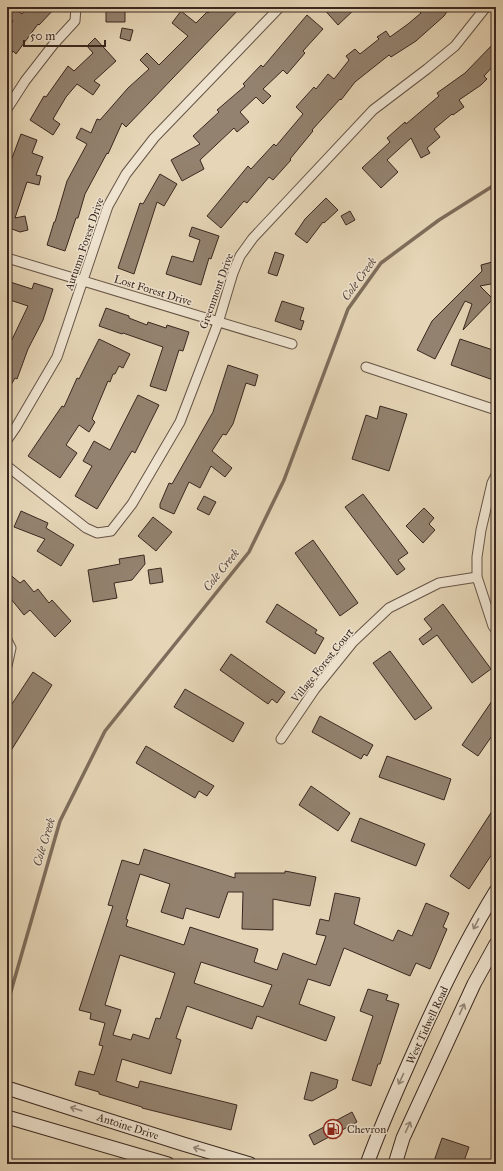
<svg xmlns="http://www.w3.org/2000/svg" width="503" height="1171" font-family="'IM FELL Great Primer',serif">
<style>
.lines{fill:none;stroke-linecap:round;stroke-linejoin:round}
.stream{stroke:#7e6d5c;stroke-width:3.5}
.building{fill:#93826f;stroke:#3a2820;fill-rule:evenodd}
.street-casing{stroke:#655446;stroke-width:11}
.secondary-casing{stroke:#3a2820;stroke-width:15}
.street{stroke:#efe4d0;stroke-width:9}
.secondary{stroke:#efe4d0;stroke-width:13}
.oneway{stroke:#948678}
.labels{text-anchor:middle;stroke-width:3;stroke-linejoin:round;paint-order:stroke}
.street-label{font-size:11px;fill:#3a2820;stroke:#efe4d0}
.poi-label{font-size:11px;fill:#3a2820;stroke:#efe4d0;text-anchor:start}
.water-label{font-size:12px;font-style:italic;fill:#5c4a3e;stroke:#efe4d0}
</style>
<rect width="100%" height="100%" fill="#e6d6b7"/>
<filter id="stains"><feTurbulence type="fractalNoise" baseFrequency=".005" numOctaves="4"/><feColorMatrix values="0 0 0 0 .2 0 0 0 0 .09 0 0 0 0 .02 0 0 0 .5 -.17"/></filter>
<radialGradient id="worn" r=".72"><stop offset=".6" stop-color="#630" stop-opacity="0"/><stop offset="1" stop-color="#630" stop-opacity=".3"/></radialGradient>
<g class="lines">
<path class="stream" d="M7 1005 60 821 105 731 249 552 284 480 348 309 381 263 439 220 496 184"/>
</g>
<path class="building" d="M7 7H12L22 14 28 7H56L39 25 38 24 16 54 13 51 7 60V29L13 21 7 16Z
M106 7H125V22H106Z
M214 7H241L126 127 122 123 108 154 107 153 85 194 78 218H76L65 251 47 245 54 222H55L67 181 87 144 76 138 81 128 91 133 97 119 100 120 128 88 149 69 140 60 147 53 159 65 188 36 172 23 181 11 196 23 207 12 208 13Z
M322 7H357L338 25Z
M415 7H450L444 16 416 41 391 57 389 55 355 82 341 100 340 99 312 130 313 131 290 159 291 160 273 180 269 177 247 203 244 201 221 228 207 216 248 166 251 169 274 144 276 146 303 114 296 107 314 87 316 89 328 74 334 79 349 60 346 56 355 49 360 54 379 39 377 37 386 31 390 37 408 24 421 13Z
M307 15 323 29 303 51 305 53 287 74 283 70 263 89 271 96 263 104 256 97 240 112 249 122 237 132 234 128 200 160 204 169 182 181 171 160 200 144 193 136 219 112 217 110 245 86 243 84 261 65 263 67Z
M122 28 133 30 130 41 120 38Z
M95 38 116 61 94 81 100 85 93 95 77 84 66 97 53 119 60 124 53 135 30 120 44 96 46 97 68 66 74 71 93 53 87 46Z
M496 41V63L484 76 487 79 481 85 459 100 464 107 453 115 452 114 434 129 440 137 427 148 430 153 421 158 411 138 387 160 398 172 381 188 362 168 390 142 387 138 405 122 406 124 439 96 437 93 465 73Z
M21 134 37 140 32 153 43 157 36 175 41 176 39 185 27 182 15 218 25 216 28 230 20 232 12 229 9 238 7 237V165L9 166Z
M160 174 177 184 164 206 157 202 134 274 118 268 140 203 143 204Z
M326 198 338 210 324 223 323 222 307 243 295 234 305 219Z
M350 211 355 220 346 225 341 216Z
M192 227 219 236 211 259 209 258 201 285 166 274 172 256 193 262 200 240 189 236Z
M275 252 284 255 277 276 268 273Z
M496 261V283L480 286 493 299 463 330 472 304 465 301 435 359 417 350 432 321 482 271 481 265Z
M7 281 32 289 34 283 53 289 43 320 28 349 17 379 15 378 7 392V350L28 306 7 299Z
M282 301 304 308 300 320 304 321 301 330 275 321Z
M106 308 129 316V318L147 325 148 322 166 328 167 325 189 332 183 351 179 350 166 391 150 386 163 347 123 333 122 334 99 326Z
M99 339 130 354 123 368 119 366 115 374H113L110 382 108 381 92 419 95 422 89 432 79 425 66 445 77 453 60 478 28 456 62 406 64 407 77 378 79 379Z
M460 339 496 351V381L451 365Z
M228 365 258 375 255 386 246 383 233 424 226 435 223 434 212 451 232 468 225 477 211 466 200 488 189 482 174 514 160 508V504L169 483 172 484 213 412Z
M138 395 159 405 135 453 132 451 97 509 75 496 92 466 83 461 94 441 110 450Z
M380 406 407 414 389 471 352 459 366 415 377 419Z
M363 494 408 553 398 560 405 569 397 575 345 507Z
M204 496 216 502 209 515 197 509Z
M424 508 434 518 429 524 435 530 423 543 406 526Z
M21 511 48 523 46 528 74 545 61 566 37 551 45 539 14 527Z
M153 517 172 532 156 551 138 536Z
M313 540 358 603 340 616 295 553Z
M144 555 145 564 132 580 114 583 117 598 93 602 88 570 120 564 119 559Z
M161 568 163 582 150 584 148 570Z
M7 572 20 583 24 580 34 592 38 589 49 603 52 600 71 621 55 637 30 610 24 615 7 594Z
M277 604 317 630 315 633 324 638 315 654 266 622Z
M443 604 491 669 472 683 437 635 423 645 419 639 432 629 424 619Z
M390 651 432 708 415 720 373 663Z
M231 654 285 692 277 703 272 699 268 704 220 670Z
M33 672 52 685 7 757V705L10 707Z
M185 689 244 723 233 742 174 707Z
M496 695V730L478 756 462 745Z
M320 716 373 745 367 756 364 754 361 759 312 732Z
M146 746 214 786 207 796 199 791 195 798 136 763Z
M387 756 451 779 444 800 379 777Z
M311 786 350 813 338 831 299 805Z
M496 805V848L469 889 450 876Z
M360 818 425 844 416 866 351 841Z
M144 849 235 878V873H285V871L316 877 310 906 273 899V930L242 929 243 892H228L219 918 186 908 183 919 161 912 170 884 140 874 126 919 128 920 126 926 184 945 190 927 258 949 254 962 277 970 283 953 316 965 326 936 316 934 320 919 329 921 335 893 360 898 354 924 393 941 398 930 412 936 426 903 449 913 443 927 447 929 430 969 416 963 410 976 344 948 330 986 308 979 299 1004 335 1017 326 1041 257 1016 252 1029 187 1006 176 1038 181 1040 171 1074 122 1059 116 1081 138 1088 140 1081 237 1105 231 1130 142 1108V1107L99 1094V1092L75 1085 79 1071 94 1075 103 1046 99 1045 105 1023 90 1019 91 1013 79 1010 113 906 108 905 122 860 139 865ZM120 955 175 973 160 1019 156 1018 149 1039 133 1034 131 1040 113 1035 121 1010 105 1005ZM201 962 272 985 263 1007 194 983Z
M368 989 388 995 386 1000 399 1004 380 1064H378L371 1086 352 1080 373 1016 360 1011Z
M311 1072 338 1080 336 1088 312 1101 304 1099Z
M352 1112 357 1122 314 1145 309 1135Z
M442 1138 469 1147 463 1164H433Z"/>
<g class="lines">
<defs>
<path id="street" d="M7 109 25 81 53 45 75 21 76 7
M7 258 292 344
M366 367 496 410
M7 440 16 427 57 357 108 206 126 174 154 138 280 7
M7 466 86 528 97 533 111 531 132 504 180 422 218 323 233 273 240 256 253 238 373 110 427 69 455 46 486 7
M496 475 492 483 481 530 477 557V577L493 626 496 630
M7 640 11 648 7 666
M281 739 315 689 353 642 389 608 439 583 477 577"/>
<path id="secondary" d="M7 1088 183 1144 250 1164
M7 1117 168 1164
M367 1164C382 1122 401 1081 419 1040 442 989 467 938 496 891
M395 1164 403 1138 474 984 496 944"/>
</defs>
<use href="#street" class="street-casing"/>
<use href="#secondary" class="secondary-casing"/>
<use href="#street" class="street"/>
<use href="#secondary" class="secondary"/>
</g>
<defs><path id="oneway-shaft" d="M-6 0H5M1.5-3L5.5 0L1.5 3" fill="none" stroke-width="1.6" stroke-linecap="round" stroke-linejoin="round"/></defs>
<g class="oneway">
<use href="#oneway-shaft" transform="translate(476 924) rotate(117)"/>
<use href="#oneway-shaft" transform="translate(462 1009) rotate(-65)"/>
<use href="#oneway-shaft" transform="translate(401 1079) rotate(115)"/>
<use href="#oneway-shaft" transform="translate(76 1109) rotate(-162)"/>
<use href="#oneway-shaft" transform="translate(408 1127) rotate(-65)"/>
<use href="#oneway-shaft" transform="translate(199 1149) rotate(-163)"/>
</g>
<defs>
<symbol id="fuel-ring" viewBox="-11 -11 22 22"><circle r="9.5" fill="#efe4d0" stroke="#8f2418" stroke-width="1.5"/><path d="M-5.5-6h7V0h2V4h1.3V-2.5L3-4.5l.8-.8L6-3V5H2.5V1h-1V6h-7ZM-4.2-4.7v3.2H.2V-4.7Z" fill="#8f2418"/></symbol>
</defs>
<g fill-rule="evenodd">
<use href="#fuel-ring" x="322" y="1118" width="22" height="22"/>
</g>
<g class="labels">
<g class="street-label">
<text transform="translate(84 244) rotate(-71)" y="4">Autumn Forest Drive</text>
<text transform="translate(153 290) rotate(17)" y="4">Lost Forest Drive</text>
<text transform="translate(216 291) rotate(-70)" y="4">Greenmont Drive</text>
<text transform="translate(322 665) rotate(-51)" y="4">Village Forest Court</text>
<text transform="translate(427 1025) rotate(-65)" y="4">West Tidwell Road</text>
<text transform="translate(128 1126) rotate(18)" y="4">Antoine Drive</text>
</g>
<g class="poi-label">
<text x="347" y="1133">Chevron</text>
</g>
<g class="water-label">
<text transform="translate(359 279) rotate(-54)" y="4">Cole Creek</text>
<text transform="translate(221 570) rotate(-51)" y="4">Cole Creek</text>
<text transform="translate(44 842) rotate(-73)" y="4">Cole Creek</text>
</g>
</g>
<rect width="503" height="1171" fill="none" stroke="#e6d6b7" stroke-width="24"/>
<rect x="8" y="8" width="487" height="1155" fill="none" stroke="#3a2820" stroke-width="2"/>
<rect x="12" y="12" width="479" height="1147" fill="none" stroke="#3a2820"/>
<path d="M24 40v6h81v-6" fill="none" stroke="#3a2820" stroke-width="2"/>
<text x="30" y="40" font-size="12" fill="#3a2820" stroke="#efe4d0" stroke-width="3" paint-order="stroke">50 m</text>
<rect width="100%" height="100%" filter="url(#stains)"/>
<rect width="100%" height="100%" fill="url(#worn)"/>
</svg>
